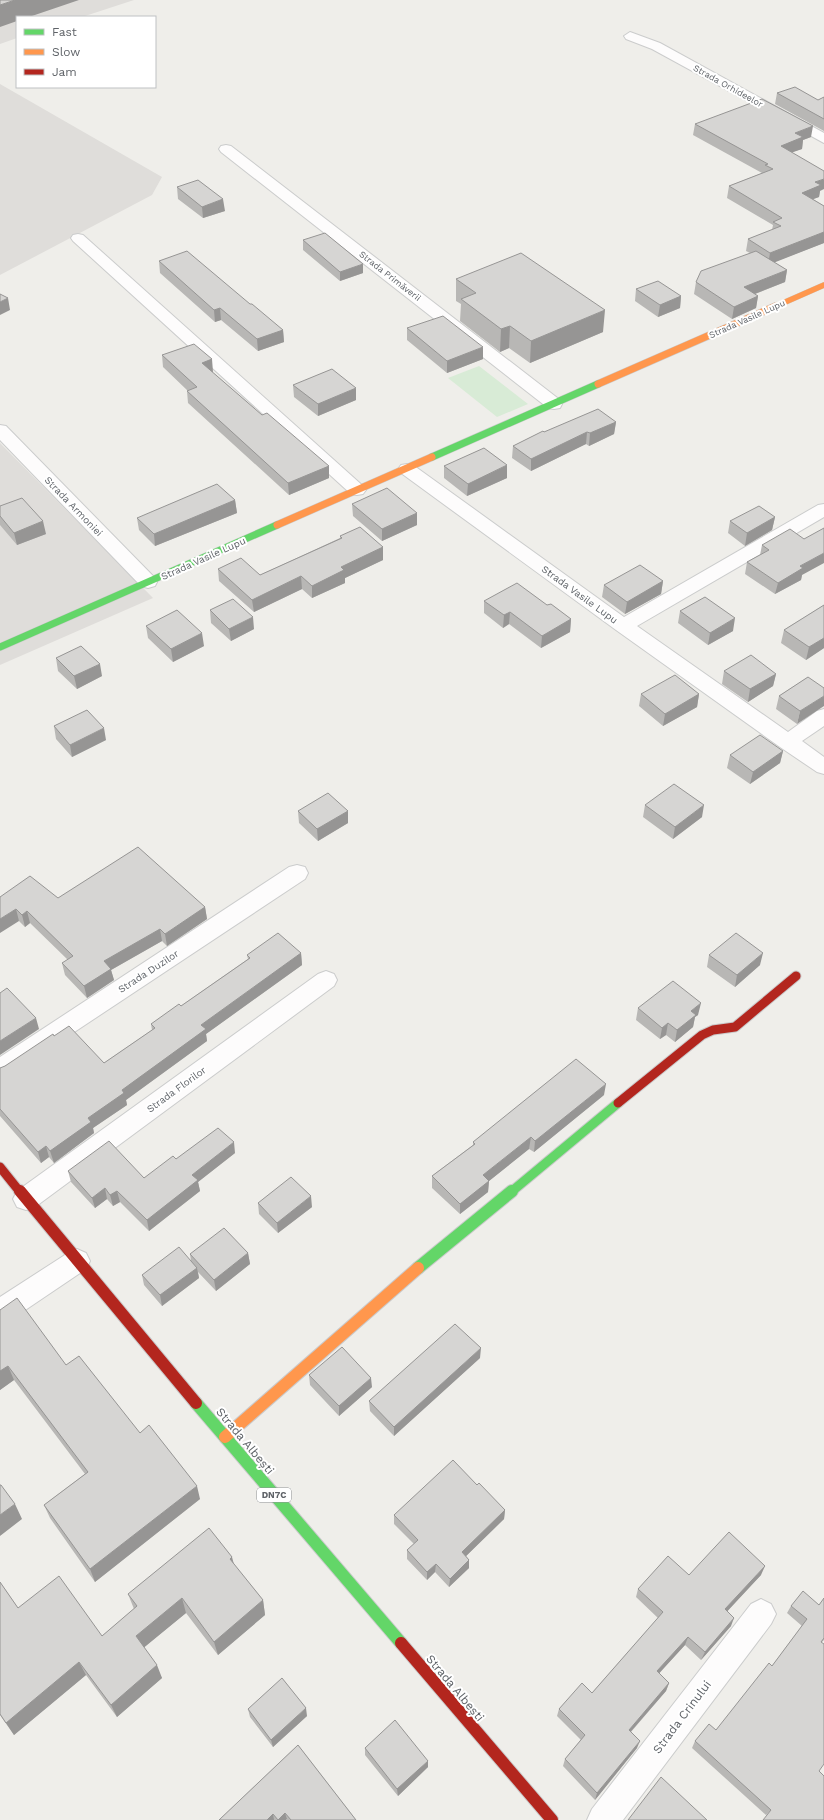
<svg xmlns="http://www.w3.org/2000/svg" width="824" height="1820" font-family="'Work Sans',sans-serif">
<style>
.industrial{fill:#dfddda}
.green{fill:#d8ebd6}
.lines{fill:none;stroke-linecap:round;stroke-linejoin:round}
.street-casing{stroke:#cbcccc;stroke-width:2}
.fast-far2-casing{stroke:#cacacb;stroke-width:8}
.fast-far1-casing{stroke:#cacacb;stroke-width:11}
.fast-casing{stroke:#cacacb;stroke-width:14}
.slow-far2-casing{stroke:#cacacb;stroke-width:6}
.slow-far1-casing{stroke:#cacacb;stroke-width:8}
.slow-casing{stroke:#cacacb;stroke-width:14}
.jam-far1-casing{stroke:#cacacb;stroke-width:11}
.jam-casing{stroke:#cacacb;stroke-width:14}
.street{fill:#fdfcfc;fill-rule:evenodd}
.fast-far2{stroke:#63d668;stroke-width:7}
.fast-far1{stroke:#63d668;stroke-width:9}
.fast{stroke:#63d668;stroke-width:12}
.slow-far2{stroke:#ff974d;stroke-width:5.5}
.slow-far1{stroke:#ff974d;stroke-width:7}
.slow{stroke:#ff974d;stroke-width:12}
.jam-far1{stroke:#b3261e;stroke-width:9}
.jam{stroke:#b3261e;stroke-width:12}
.wall{fill:#b8b7b5}
.shaded-wall{fill:#969594}
.building{fill:#d6d5d3;stroke:#969594}
.labels{text-anchor:middle;stroke-width:4;stroke-linejoin:round;paint-order:stroke}
.far-street-label{font-size:9px;fill:#5f6368;stroke:#fff}
.shield{fill:#fff;stroke:#8f9295;stroke-width:1}
.shield-label{font-size:9px;font-weight:bold;fill:#5f6368}
.street-label{font-size:10px;fill:#5f6368;stroke:#fff}
.near-street-label{font-size:12px;fill:#5f6368;stroke:#fff}
</style>
<rect width="100%" height="100%" fill="#efeeea"/>
<path class="industrial" d="M0 0H134L82 17H17V38L0 44Z
M0 84 162 177 152 195 0 275Z
M0 443 153 598 0 665Z"/>
<path class="green" d="M479 366 528 404 497 417 448 378Z"/>
<g class="lines">
<defs>
<path id="street" d="M630 32 660 43 824 133V143L652 49 626 39 624 36Z
M226 145 231 146 560 400 562 404 560 408 554 409 548 408 221 152 219 149 221 146Z
M78 234 83 235 363 486 366 490 363 494 357 495 351 494 73 241 71 238 73 235Z
M0 425 6 426 155 578 157 582 155 586 148 588 141 586 0 440Z
M407 464 413 465 624 617 818 505 824 504V517L637 626 788 732 817 711 824 709V726L802 741 824 757V774L817 772 780 747 616 630 401 473 398 469 401 465Z
M297 865 305 867 308 873 305 879 8 1076 0 1079V1057L289 867Z
M326 971 334 974 337 980 334 986 35 1207 26 1210 17 1207 13 1199 17 1191 318 974Z
M77 1249 86 1253 90 1261 86 1269 9 1321 0 1324V1297L68 1253Z
M761 1599 771 1604 776 1614 771 1624 623 1820H587L592 1809 751 1604Z"/>
<path id="fast-far2" d="M432 457 598 384
M0 647 277 525"/>
<path id="fast-far1" d="M511 1192 618 1103"/>
<path id="fast" d="M418 1268 512 1191
M196 1403 401 1643"/>
<path id="slow-far2" d="M774 307 824 285"/>
<path id="slow-far1" d="M598 384 776 306
M277 525 432 457"/>
<path id="slow" d="M225 1437 418 1268"/>
<path id="jam-far1" d="M618 1103 702 1035 713 1030 735 1027 796 976
M0 1167 20 1192"/>
<path id="jam" d="M20 1191 196 1403
M401 1643 552 1820"/>
</defs>
<use href="#street" class="street-casing"/>
<use href="#fast-far2" class="fast-far2-casing"/>
<use href="#fast-far1" class="fast-far1-casing"/>
<use href="#fast" class="fast-casing"/>
<use href="#slow-far2" class="slow-far2-casing"/>
<use href="#slow-far1" class="slow-far1-casing"/>
<use href="#slow" class="slow-casing"/>
<use href="#jam-far1" class="jam-far1-casing"/>
<use href="#jam" class="jam-casing"/>
<use href="#street" class="street"/>
<use href="#fast-far2" class="fast-far2"/>
<use href="#fast-far1" class="fast-far1"/>
<use href="#fast" class="fast"/>
<use href="#slow-far2" class="slow-far2"/>
<use href="#slow-far1" class="slow-far1"/>
<use href="#slow" class="slow"/>
<use href="#jam-far1" class="jam-far1"/>
<use href="#jam" class="jam"/>
</g>
<path class="wall" d="M777 93 818 100 824 97V131L775 104Z
M695 124 811 137 803 140 802 149 792 152 820 191 819 197 813 199 824 206V243L774 262 787 270 785 282 755 294 758 296 756 308 732 319 694 294 696 282 750 253 746 251 748 239 772 230 773 225 727 198 729 186 762 173 693 135Z
M177 187 225 211 203 218 178 199Z
M303 240 363 273 340 281 303 250Z
M159 261 283 330 284 342 258 351 221 320 215 322 160 273Z
M456 279 603 332 530 363 509 348 500 352 460 321 461 304 456 301Z
M636 289 681 296 680 308 658 317 635 301Z
M407 328 483 359 447 373 407 340Z
M162 355 212 359V372L262 415 329 466V478L289 495 188 403 187 391H188L163 367Z
M293 385 356 400 318 416 294 397Z
M616 422 614 434 589 446 586 444 531 471 512 458 513 446 544 432Z
M444 466 507 478 467 496 444 478Z
M235 500 237 513 155 546 139 530 137 518Z
M352 504 417 513V525L382 541 353 516Z
M0 506 46 534 17 545 0 525Z
M775 517 772 530 745 546 728 533 730 521Z
M340 536 383 547V560L345 578V583L312 598 302 589 254 612 219 581 218 569 260 575 340 538Z
M804 539 802 575 801 580 775 594 745 574 747 562 760 555 762 545Z
M663 581 661 594 625 614 602 597 604 585Z
M484 601 547 605 571 619 570 632 541 648 509 624 503 628 484 613Z
M824 605V648L806 660 781 643 784 630Z
M210 610 254 629 231 641 211 623Z
M680 611 733 631 708 645 678 623Z
M146 626 204 646 173 662 148 638Z
M56 658 102 676 77 689 58 671Z
M724 671 776 674 773 686 748 702 722 684Z
M808 677 797 724 776 709 779 696Z
M641 694H699L697 707 663 726 639 706Z
M54 726 106 740 72 757 56 739Z
M783 751 780 763 750 784 727 768 730 755Z
M645 805 702 817 673 839 643 817Z
M298 811H348V823L318 841 299 823Z
M0 897 58 898 205 907 207 919 167 946 162 941 111 970 114 980 87 998 65 975 62 963 68 960 30 923 25 927 19 921Z
M301 953 302 965 206 1034 207 1041 126 1100 127 1105 93 1128 94 1133 54 1163 49 1157 41 1163 0 1116V1068L5 1066 54 1036 104 1063 152 1030 151 1024 181 1006 248 959 247 955Z
M709 955 760 965 735 987 707 967Z
M638 1008 698 1015 695 1017 693 1027 675 1042 666 1035 660 1039 636 1020Z
M604 1095 534 1152 529 1149 489 1181 488 1192 460 1214 432 1188V1176L473 1145V1142Z
M235 1153 198 1182 200 1191 149 1231 120 1202 113 1206 107 1199 95 1208 71 1182 68 1171 144 1178 176 1159Z
M258 1203 312 1207 278 1233 259 1214Z
M248 1253 250 1264 216 1291 198 1272 199 1278 162 1306 144 1285 142 1275 191 1261 190 1254Z
M0 1310 66 1365 140 1433 200 1499 95 1582 50 1518 44 1505 85 1474 14 1380 0 1390Z
M480 1358 394 1436 370 1411 369 1401Z
M309 1375 372 1387 339 1416 310 1385Z
M477 1485 505 1510 504 1519 466 1556 469 1560V1568L449 1587 435 1572 427 1580 407 1559V1550L414 1544 394 1524V1515Z
M234 1565 263 1600 265 1615 218 1655 186 1613 144 1647 162 1678 117 1717 86 1675 14 1735 0 1715V1582L18 1608 102 1636 134 1609 128 1594Z
M689 1575H761L727 1611 731 1626 701 1660 685 1645 659 1673 669 1683 666 1691 631 1732 637 1748 595 1800 563 1766 565 1759 581 1740 557 1716 559 1709 592 1693 658 1618 636 1597 638 1589Z
M824 1598V1640L822 1642 824 1764 766 1815 692 1748 695 1741 716 1730 772 1666 802 1626 787 1613 791 1606 819 1605Z
M248 1709 307 1716 273 1747 250 1717Z
M298 1745 356 1820H287V1819L286 1820H219Z
M365 1748 428 1767 398 1796 365 1755Z"/>
<path class="shaded-wall" d="M15 0H79L29 17H17V21L0 27V5Z
M813 126 811 137 803 140 802 149 779 157 781 146 795 133Z
M824 179V189L820 191 819 197 800 204 802 193 815 182Z
M223 199 225 211 203 218 202 207Z
M824 232V243L768 265 770 253Z
M363 264V273L340 281V272Z
M787 270 785 282 742 299 744 287Z
M681 296 680 308 658 317 660 305Z
M758 296 756 308 732 319 734 307Z
M8 298 10 310 0 315V302Z
M220 308 221 320 215 322 214 310Z
M605 310 603 332 530 363 531 341Z
M510 326 509 348 500 352 501 329Z
M283 330 284 342 258 351 257 339Z
M483 347V359L447 373V361Z
M212 359 213 372 203 375 202 363Z
M356 388V400L318 416V404Z
M616 422 614 434 589 446 590 433Z
M587 432 586 444 531 471V459Z
M507 465V478L467 496 468 484Z
M329 466V478L289 495 288 483Z
M235 500 237 513 155 546 154 534Z
M417 513V525L382 541V529Z
M775 517 772 530 745 546 747 533Z
M43 521 46 534 17 545 14 533Z
M383 547V560L345 578V583L312 598V586L341 567Z
M824 553V563L802 575 801 580 775 594 778 583 800 566Z
M301 576 302 589 254 612 252 600Z
M663 581 661 594 625 614 627 602Z
M510 612 509 624 503 628 504 615Z
M253 617 254 629 231 641 229 629Z
M735 618 733 631 708 645 710 633Z
M571 619 570 632 541 648 542 636Z
M202 633 204 646 173 662 171 649Z
M824 638V648L806 660 809 647Z
M100 664 102 676 77 689 74 676Z
M776 674 773 686 748 702 750 689Z
M699 694 697 707 663 726 665 714Z
M824 696V706L797 724 800 711Z
M104 728 106 740 72 757 70 745Z
M783 751 780 763 750 784 753 772Z
M704 805 702 817 673 839 675 827Z
M348 811V823L318 841 317 829Z
M205 907 207 919 167 946 165 934Z
M16 909 19 921 0 933V919Z
M27 911 30 923 25 927 22 915Z
M160 929 162 941 111 970 114 980 87 998 84 986 104 961Z
M301 953 302 965 206 1034 207 1041 126 1100 127 1105 93 1128 94 1133 54 1163 50 1151 88 1118 201 1025Z
M763 953 760 965 735 987 737 975Z
M701 1003 698 1015 695 1017 693 1027 675 1042 677 1030 691 1011Z
M36 1018 39 1029 0 1055V1041Z
M668 1023 666 1035 660 1039 662 1028Z
M606 1084 604 1095 534 1152 535 1141Z
M531 1137 529 1149 489 1181 488 1192 460 1214V1204L483 1175Z
M234 1142 235 1153 198 1182 200 1191 149 1231 147 1220 192 1175Z
M46 1146 49 1157 41 1163 38 1152Z
M105 1188 107 1199 95 1208 92 1198Z
M117 1191 120 1202 113 1206 110 1195Z
M311 1196 312 1207 278 1233 277 1223Z
M248 1253 250 1264 216 1291 214 1280Z
M197 1268 199 1278 162 1306 160 1295Z
M481 1348 480 1358 394 1436V1427Z
M8 1366 14 1380 0 1390V1371Z
M371 1378 372 1387 339 1416V1406Z
M197 1486 200 1499 95 1582 90 1569Z
M15 1504 22 1519 0 1536V1515Z
M505 1510 504 1519 461 1561 462 1552Z
M232 1557 236 1572 230 1559Z
M469 1560V1568L449 1587 450 1579Z
M436 1564 435 1572 427 1580V1572Z
M765 1566 761 1575 722 1617 725 1609Z
M182 1598 186 1613 141 1650 136 1636Z
M263 1600 265 1615 218 1655 214 1642Z
M734 1618 731 1626 701 1660 705 1652Z
M688 1637 685 1645 654 1679 657 1671Z
M79 1662 86 1675 14 1735 6 1723Z
M157 1665 162 1678 117 1717 111 1705Z
M669 1683 666 1691 626 1737 629 1730Z
M306 1708 307 1716 273 1747 271 1740Z
M640 1741 637 1748 595 1800 597 1793Z
M428 1761V1767L398 1796 397 1789Z
M285 1813 287 1819 286 1820H278Z
M273 1814 274 1820H267Z"/>
<path class="building" d="M0 0H15L0 5Z
M795 87 818 100 824 97V119L777 93Z
M762 99 813 126 795 133 803 137 781 146 824 171V179L815 182 821 185 802 193 824 206V232L770 253 748 239 781 226 773 222 782 218 729 186 773 169 765 165 768 164 695 124Z
M198 180 223 199 202 207 177 187Z
M325 233 363 264 340 272 303 240Z
M187 251 250 304H252L283 330 257 339 220 308 214 310 159 261Z
M756 251 787 270 744 287 758 296 734 307 696 282 701 271Z
M521 253 605 310 531 341 510 326 501 329 461 299 476 293 456 279Z
M658 281 681 296 660 305 636 289Z
M0 294 8 298 0 302Z
M443 316 483 347 447 361 407 328Z
M194 344 212 359 202 363 262 415 267 413 329 466 288 483 187 391 197 387 162 355Z
M332 369 356 388 318 404 293 385Z
M598 409 616 422 590 433 587 432 531 459 513 446 543 431 544 432Z
M484 448 507 465 468 484 444 466Z
M217 484 235 500 154 534 137 518Z
M387 488 417 513 382 529 352 504Z
M22 498 43 521 14 533 0 516V506Z
M759 506 775 517 747 533 730 521Z
M360 527 383 547 341 567 344 570 312 586 301 576 252 600 218 569 241 558 260 575 342 538 340 536Z
M824 528V553L800 566 803 568 778 583 747 562 769 550 762 545 790 529 804 539Z
M640 565 663 581 627 602 604 585Z
M517 583 547 605 551 604 571 619 542 636 510 612 504 615 484 601Z
M705 597 735 618 710 633 680 611Z
M233 599 253 617 229 629 210 610Z
M824 605V638L809 647 784 630Z
M177 610 202 633 171 649 146 626Z
M81 646 100 664 74 676 56 658Z
M751 655 776 674 750 689 724 671Z
M675 675 699 694 665 714 641 694Z
M808 677 824 688V696L800 711 779 696Z
M87 710 104 728 70 745 54 726Z
M760 735 783 751 753 772 730 755Z
M674 784 704 805 675 827 645 805Z
M328 793 348 811 317 829 298 811Z
M138 847 205 907 165 934 160 929 104 961 111 969 84 986 62 963 73 956 27 911 22 915 16 909 0 919V897L30 876 58 898Z
M278 933 301 953 201 1025 206 1029 122 1090 124 1093 88 1118 91 1122 50 1151 46 1146 38 1152 0 1109V1068L5 1066 53 1034 54 1036 69 1026 104 1063 155 1028 151 1024 179 1004 181 1006 250 958 247 955Z
M736 933 763 953 737 975 709 955Z
M673 981 701 1003 691 1011 696 1015 677 1030 668 1023 662 1028 638 1008Z
M7 988 36 1018 0 1041V993Z
M576 1059 606 1084 535 1141 531 1137 483 1175 489 1181 460 1204 432 1176 475 1144 473 1142Z
M218 1128 234 1142 192 1175 198 1180 147 1220 117 1191 110 1195 105 1188 92 1198 68 1171 109 1141 144 1178 173 1156 176 1159Z
M291 1177 311 1196 277 1223 258 1203Z
M224 1228 248 1253 214 1280 190 1254Z
M179 1247 197 1268 160 1295 142 1275Z
M17 1298 66 1365 79 1356 140 1433 149 1425 197 1486 90 1569 44 1505 88 1472 8 1366 0 1371V1310Z
M455 1324 481 1348 394 1427 369 1401Z
M342 1347 371 1378 339 1406 309 1375Z
M453 1460 477 1485 479 1483 505 1510 462 1552 469 1560 450 1579 436 1564 427 1572 407 1550 418 1540 394 1515Z
M0 1485H1L15 1504 0 1515Z
M209 1528 232 1557 230 1559 263 1600 214 1642 182 1598 136 1636 157 1665 111 1705 79 1662 6 1723 0 1714V1582L18 1608 59 1576 102 1636 137 1606 128 1594Z
M729 1532 765 1566 725 1609 734 1618 705 1652 688 1637 657 1671 669 1683 629 1730 640 1741 597 1793 565 1759 585 1735 559 1709 582 1683 592 1693 663 1612 638 1589 668 1556 689 1575Z
M803 1591 819 1605 824 1598V1638L821 1642 824 1644V1764L819 1771 824 1776V1820H763L771 1810 695 1741 709 1724 716 1730 769 1663 772 1666 807 1619 791 1606Z
M282 1678 306 1708 271 1740 248 1709Z
M395 1720 428 1761 397 1789 365 1748Z
M298 1745 356 1820H291L285 1813 278 1820 273 1814 267 1820H219Z
M661 1777 707 1820H628Z"/>
<g class="labels">
<g class="far-street-label">
<text transform="translate(728 86) rotate(29)" y="3">Strada Orhideelor</text>
<text transform="translate(390 276) rotate(38)" y="3">Strada Primăverii</text>
<text transform="translate(747 319) rotate(-24)" y="3">Strada Vasile Lupu</text>
</g>
<rect class="shield" x="257" y="1488" width="34" height="14" rx="3"/>
<g class="shield-label">
<text x="274" y="1498">DN7C</text>
</g>
<g class="street-label">
<text transform="translate(74 506) rotate(46)" y="4">Strada Armoniei</text>
<text transform="translate(203 558) rotate(-24)" y="4">Strada Vasile Lupu</text>
<text transform="translate(580 594) rotate(36)" y="4">Strada Vasile Lupu</text>
<text transform="translate(148 971) rotate(-33)" y="4">Strada Duzilor</text>
<text transform="translate(176 1089) rotate(-36)" y="4">Strada Florilor</text>
</g>
<g class="near-street-label">
<text transform="translate(245 1441) rotate(50)" y="4">Strada Albești</text>
<text transform="translate(455 1688) rotate(50)" y="4">Strada Albești</text>
<text transform="translate(682 1717) rotate(-53)" y="4">Strada Crinului</text>
</g>
</g>
<rect x="16" y="16" width="140" height="72" fill="#ffffff" stroke="#bfc1c3"/>
<rect x="24" y="29" width="20" height="6" fill="#63d668" stroke="#bfc1c3"/>
<text x="52" y="36" font-size="12" fill="#5f6368">Fast</text>
<rect x="24" y="49" width="20" height="6" fill="#ff974d" stroke="#bfc1c3"/>
<text x="52" y="56" font-size="12" fill="#5f6368">Slow</text>
<rect x="24" y="69" width="20" height="6" fill="#b3261e" stroke="#bfc1c3"/>
<text x="52" y="76" font-size="12" fill="#5f6368">Jam</text>
</svg>
